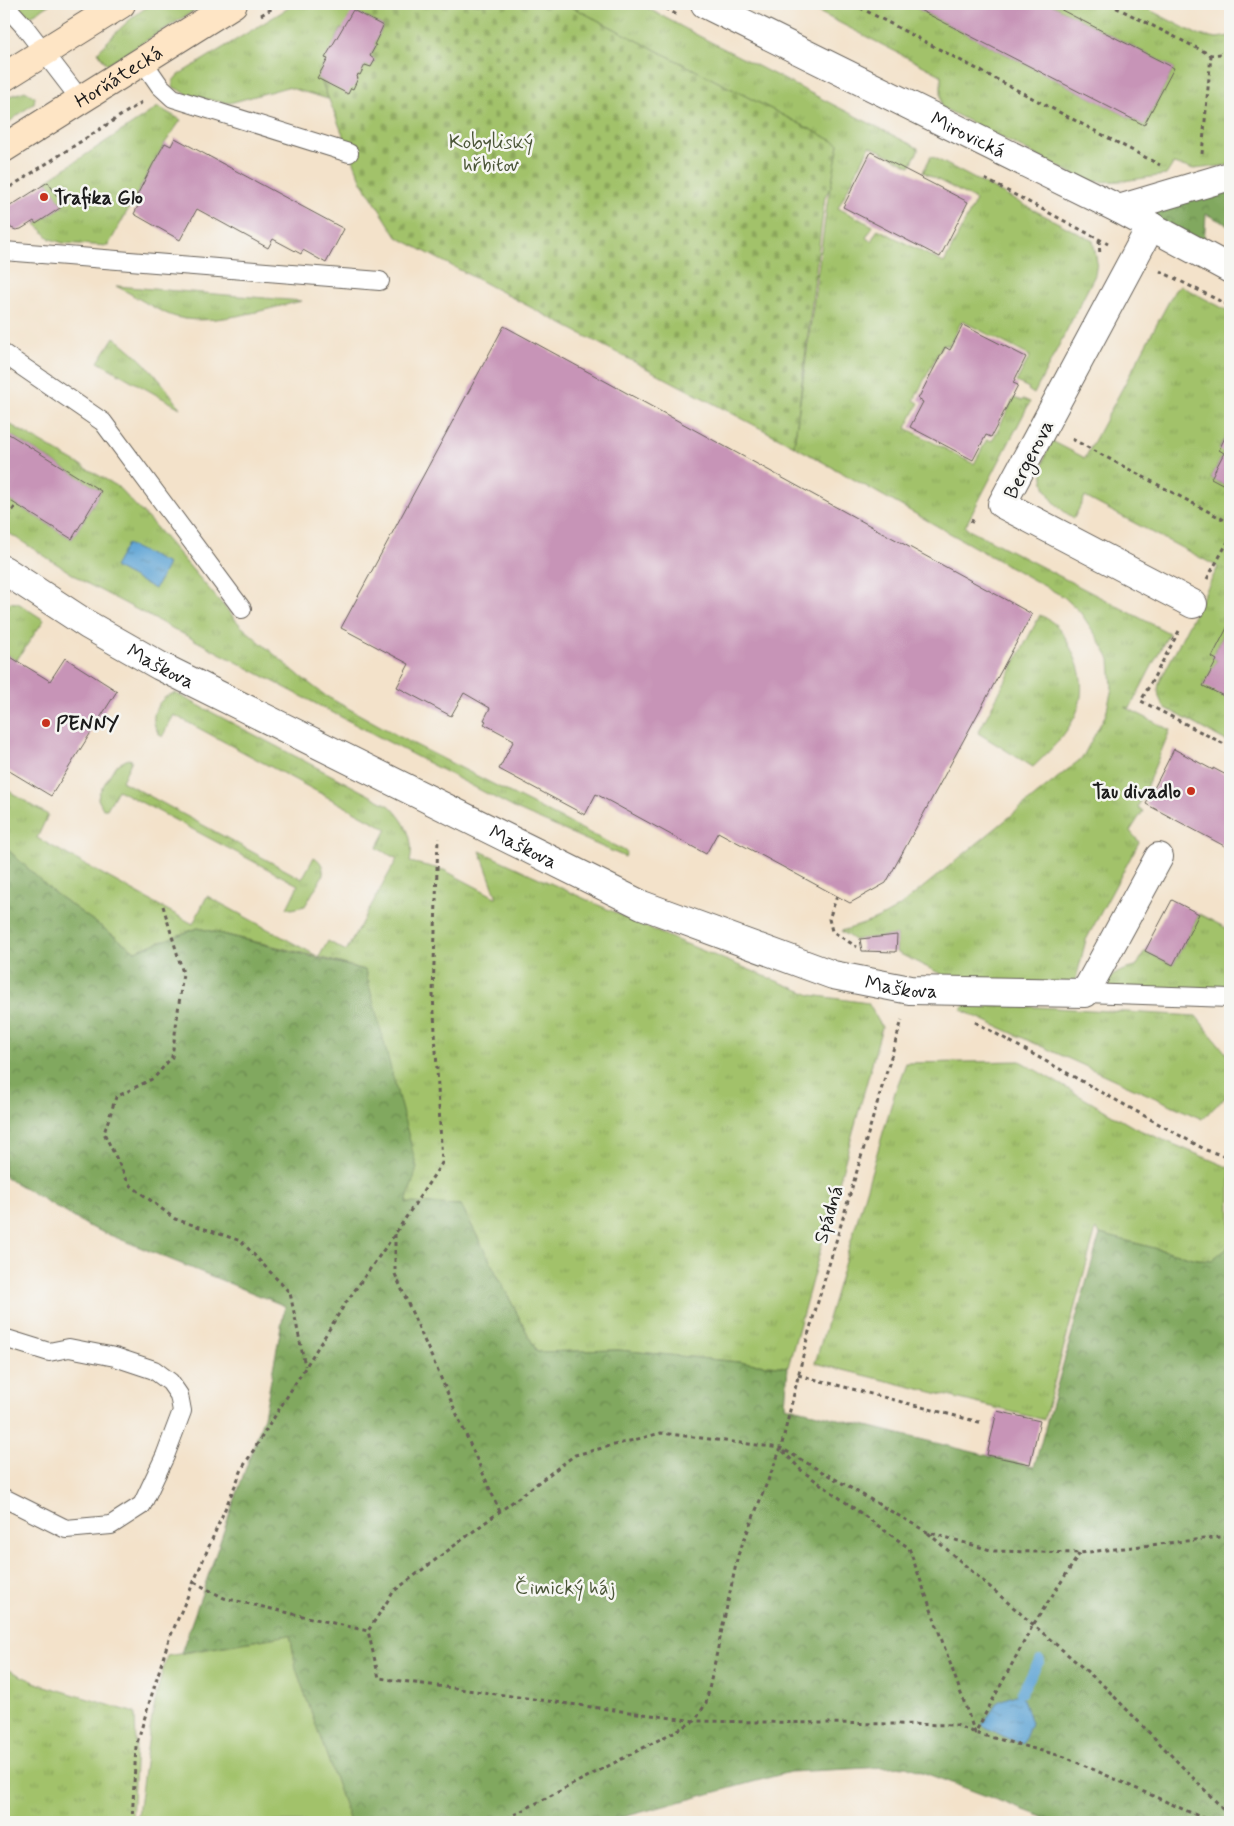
<svg xmlns="http://www.w3.org/2000/svg" width="1234" height="1826" font-family="Mynerve,sans-serif">
<style>
.grass{fill:url(#grass-tufts);stroke:#5f6f44}
.forest{fill:url(#forest-crowns);stroke:#4e623e}
.cemetery{fill:url(#cemetery-stones);stroke:#5f6f44}
.garden{fill:#a2c26b;stroke:#5f6f44}
.water{fill:url(#water-ripples);stroke:#3e6078}
.lines{fill:none;stroke-linecap:round;stroke-linejoin:round}
.stream{stroke:#60a5d5;stroke-width:10}
.building{fill:#c794b7}
.service-casing{stroke:#676159;stroke-width:20}
.minor-casing{stroke:#676159;stroke-width:30}
.secondary-casing{stroke:#676159;stroke-width:30}
.path{stroke:#676159;stroke-width:3;stroke-dasharray:4 4;stroke-linecap:butt}
.service{stroke:#fff;stroke-width:18}
.minor{stroke:#fff;stroke-width:28}
.secondary{stroke:#fee5c5;stroke-width:28}
.poi-dot{fill:#c8321e;stroke:#f6f6f2;stroke-width:2}
.labels{text-anchor:middle;stroke-width:5;stroke-linejoin:round;paint-order:stroke}
.street-label{font-size:20px;fill:#1c1c1c;stroke:#f6f6f2}
.park-label{font-size:20px;fill:#4b5638;stroke:#f6f6f2}
.poi-label{font-size:20px;font-weight:bold;fill:#1c1c1c;stroke:#f6f6f2;text-anchor:start}
</style>
<defs>
<pattern id="grass-tufts" width="24" height="20" patternUnits="userSpaceOnUse" patternTransform="scale(1.25)"><rect width="24" height="20" fill="#a2c26b"/><path d="M3 7l-1-3M5 7V3M7 7l1-3M15 17l-1-3M17 17v-4M19 17l1-3" fill="none" stroke="#8ba65c"/></pattern>
<pattern id="forest-crowns" width="20" height="18" patternUnits="userSpaceOnUse" patternTransform="scale(1.25)"><rect width="20" height="18" fill="#81a85f"/><path d="M2 6a3 3 0 1 1 6 0M12 15a3 3 0 1 1 6 0" fill="none" stroke="#69884e"/></pattern>
<pattern id="cemetery-stones" width="16" height="16" patternUnits="userSpaceOnUse" patternTransform="scale(1.25)"><rect width="16" height="16" fill="#a2c26b"/><path d="M2 7V4a2 2 0 0 1 4 0v3zM10 15v-3a2 2 0 0 1 4 0v3z" fill="#8ba65c"/></pattern>
<pattern id="water-ripples" width="26" height="14" patternUnits="userSpaceOnUse" patternTransform="scale(1.25)"><rect width="26" height="14" fill="#60a5d5"/><path d="M2 4q2-2 4 0t4 0M15 11q2-2 4 0t4 0" fill="none" stroke="#4e86ac"/></pattern>
</defs>
<rect width="100%" height="100%" fill="#f6f6f2"/>
<filter id="ink" filterUnits="userSpaceOnUse"><feTurbulence type="fractalNoise" baseFrequency=".02" numOctaves="2"/><feDisplacementMap in="SourceGraphic" scale="10" xChannelSelector="R" yChannelSelector="G"/><feConvolveMatrix kernelMatrix="1 2 1 2 8 2 1 2 1" color-interpolation-filters="sRGB"/></filter>
<filter id="wash" filterUnits="userSpaceOnUse"><feTurbulence type="fractalNoise" baseFrequency=".0096" numOctaves="4" result="noise"/><feDisplacementMap in="SourceGraphic" scale="20" xChannelSelector="R" yChannelSelector="G"/><feGaussianBlur stdDeviation="1.12" result="paint"/><feColorMatrix in="noise" values="0 0 0 0 0 0 0 0 0 0 0 0 0 0 0 0 0 1.4 0 .05"/><feComposite in="paint" operator="in"/></filter>
<g filter="url(#wash)">
<rect width="100%" height="100%" fill="#f3e2ca"/>
<path class="grass" d="M152 4H205L107 65 98 52C115 33 130 17 152 4Z
M295 4H358L343 29H341L317 78 321 80 328 99 287 87 230 103 216 101 189 95 173 87V81L178 75Z
M566 4H640L699 36 918 148V151L910 166 870 146 838 208 873 226 866 238 871 241 878 229 944 263 976 200 923 172 931 156 1093 241 1097 262 1095 275 1034 394 1028 390 1029 388 1016 382 1030 356 962 321 949 346 943 344 914 400 919 403 906 428 974 464 987 439 992 441 1014 398 1022 401 1023 399 1030 402 965 527 1169 633 1130 708 1125 707 1170 730 1138 807 1143 811 1130 831 1139 842 1086 940 1075 983 955 981 896 952 897 935 854 940 841 931C862 925 881 919 900 906L1082 758 1106 714 1112 688 1110 659 1097 637 1080 612 1064 597 794 446 828 197 839 144Z
M803 4H908L1144 125 1174 68 1050 4H1138L1198 35 1217 38 1230 36V77L1226 78 1230 116V165L1194 169 1173 164 1166 175C1140 178 1111 185 1085 180L941 107V75Z
M25 91 35 97 34 103 4 126V98Z
M158 107 181 120 165 143 108 246 63 243 50 239 36 224 63 206 46 181Z
M116 286 302 301C265 309 205 329 170 315 152 308 134 295 116 286Z
M1181 286 1230 312V427L1219 449 1224 453 1211 478 1230 488V622L1212 657 1217 660 1204 685 1230 699V743L1164 707C1159 699 1157 693 1159 683L1218 567 1085 497 1074 518C1044 501 1033 473 1052 441L1085 458 1175 290Z
M114 337C141 357 162 380 180 408L98 362Z
M4 421 117 486 154 525 241 626 301 677 326 696 402 738 627 852 625 857 518 810 88 584 4 530V497L72 539 101 491 4 431Z
M4 602 18 603 44 620 16 661 4 653Z
M1040 615C1059 624 1063 632 1072 651 1097 702 1069 733 1033 767L978 733Z
M175 693 390 806C406 822 415 840 410 862L444 870 497 898 480 851 662 934 811 995 868 1003 882 1027 788 1367 619 1350 537 1352 461 1205 406 1203 365 970 319 957 198 928 135 951 53 892 4 846V788L48 815 37 838 193 924 207 896 319 957 328 941 346 951 397 859 377 848 387 829 174 715 162 737C146 722 155 698 175 693Z
M128 759 132 760 122 781 302 879 314 857C321 861 324 867 323 875L305 906 292 909 287 908 298 885 118 790 107 809H103L98 799 99 793 115 766Z
M1199 914 1230 930V992L1106 989V982C1115 973 1123 969 1136 967L1145 951 1173 965Z
M967 1003 1196 1016 1230 1058V1093L1202 1119 961 1010Z
M1020 1061 1135 1128 1230 1168V1245L1212 1260 1197 1259 1100 1234 1096 1229 1044 1420 815 1363 895 1092 906 1063Z
M4 1668 39 1684 135 1713 136 1746 132 1822H4Z"/>
<path class="forest" d="M1230 187V226L1206 214 1204 244 1152 216 1154 196Z
M4 846 53 892 135 951 198 928 365 970 417 1168 406 1203 461 1205 537 1352 619 1350 788 1367 785 1406 1034 1467 1100 1234 1197 1259 1212 1260 1230 1245V1822H1056L906 1766 790 1772 605 1822H350L296 1669 290 1635 181 1653 264 1416 285 1306 90 1227 4 1176Z"/>
<path class="cemetery" d="M357 4H566L839 144 831 186 825 197 794 446 397 237 362 182 321 80 351 88 365 65 371 67 375 60 370 56 376 46 374 45 383 26 353 10Z"/>
<path class="garden" d="M16 4H50L28 18Z
M290 1635 296 1669 350 1822H137C145 1766 150 1710 167 1656Z"/>
<path class="water" d="M127 544 168 564 155 589 114 567Z
M1021 1693 1031 1723 1023 1744 1009 1739 982 1725 999 1701Z"/>
<g class="lines">
<path class="stream" d="M1021 1693 1040 1660"/>
</g>
<g id="blocks">
<path class="building" d="M908 4H1050L1174 68 1144 125Z
M353 10 383 26 374 45H376L370 56 375 60 371 67 365 65 360 75 358 74 357 77 358 78 353 89 351 88 348 94 317 78 328 59 325 58Z
M175 138 344 229 326 263 303 250 301 254 273 239 268 248 197 209 180 240 134 214 138 206 133 203 153 164 165 143 171 146Z
M871 152 968 202 940 257 843 207Z
M48 182 63 206 36 224 34 221 21 229 16 230 11 228 4 216V210Z
M963 325 1026 357 1013 383 1018 385 991 437 986 435 973 460 910 427 923 402 918 399 945 347 950 350Z
M504 326 1032 614 886 883 850 903 718 832 706 854 596 794 585 815 499 769 514 740 484 724 486 721 484 720 490 708 464 693 451 716 397 687 409 664 341 628Z
M1230 427V488L1211 478 1224 453 1219 450Z
M4 431 101 491 72 539 4 497Z
M1230 622V699L1203 686 1217 660 1212 657Z
M4 653 50 681 65 658 117 691 51 796 6 769 4 773Z
M1174 749 1213 770V768L1230 777V849L1146 804Z
M1172 900 1199 914 1173 965 1145 951Z
M897 935 896 952 862 951 860 939Z
M997 1411 1040 1421 1030 1464 987 1455Z"/>
</g>
</g>
<g filter="url(#ink)">
<use href="#blocks" fill-opacity="0" stroke="#676159" stroke-width="1"/>
<g class="lines">
<defs>
<path id="service" d="M4 4 24 26 80 99
M142 60 160 86 173 98 349 153
M4 251 380 281
M4 354 103 422 242 609
M1085 993 1230 998
M4 1338 49 1352 69 1348 115 1357 154 1370 170 1382 179 1395 182 1411 165 1456 142 1505 111 1525 66 1529 4 1498"/>
<g id="minor">
<path id="s1" d="M705 4 1119 209 1230 269"/>
<path d="M1119 209 1230 176"/>
<path d="M1151 226 1002 504 1193 604"/>
<path id="s2" d="M4 570 88 625 160 666 642 905 833 975 910 990 1085 993 1159 857"/>
</g>
<g id="secondary">
<path d="M4 77 121 4"/>
<path id="s3" d="M4 148 233 4"/>
</g>
</defs>
<use href="#service" class="service-casing"/>
<use href="#minor" class="minor-casing"/>
<use href="#secondary" class="secondary-casing"/>
<path class="path" d="M659 4 677 15
M853 4 1160 165
M1109 4 1211 55 1230 53
M261 15 280 4
M1202 154 1211 55
M985 179 1108 244
M4 191 142 102
M1099 240 1100 256
M1160 271 1230 306
M1072 439 1230 523
M971 523 974 517
M4 524 16 505
M1207 579 1230 538
M1179 631 1141 701 1230 747
M837 896 829 919 832 931 857 947
M163 906 183 973 172 1057 154 1078 116 1097 104 1133 129 1184 175 1219 241 1241 290 1293 305 1366
M975 1022 1206 1150 1230 1158
M395 1234V1274L500 1512
M798 1375 983 1423
M783 1451 801 1470 909 1548 975 1733 1033 1625 1080 1553
M928 1533 1105 1687 1230 1816
M194 1582 224 1598 368 1631
M132 1822 136 1746 168 1642 243 1467 345 1304 395 1234 442 1163 433 994 438 838
M500 1822 695 1721 706 1703 738 1555 781 1448 808 1335 902 1020
M1212 1822 1065 1757 975 1733 956 1725 695 1721 379 1678 368 1631 394 1591 575 1455 661 1433 781 1448 927 1532 994 1551 1080 1553 1230 1536"/>
<use href="#service" class="service"/>
<use href="#minor" class="minor"/>
<use href="#secondary" class="secondary"/>
</g>
</g>
<g class="poi-dot">
<circle cx="44" cy="197" r="5"/>
<circle cx="46" cy="723" r="5"/>
<circle cx="1191" cy="791" r="5"/>
</g>
<g class="labels">
<g class="street-label">
<text dy="7" stroke="none"><textPath href="#s3" startOffset="135">Horňátecká</textPath></text>
<text dy="7" stroke="none"><textPath href="#s1" startOffset="294">Mirovická</textPath></text>
<text transform="translate(1028 459) rotate(-63)" y="7">Bergerova</text>
<text dy="7" stroke="none"><textPath href="#s2" startOffset="184">Maškova</textPath></text>
<text dy="7" stroke="none"><textPath href="#s2" startOffset="589">Maškova</textPath></text>
<text dy="7" stroke="none"><textPath href="#s2" startOffset="994">Maškova</textPath></text>
<text transform="translate(828 1214) rotate(-73)" y="7">Spádná</text>
</g>
<g class="park-label">
<text x="491" y="148">Kobyliský<tspan x="491" dy="23">hřbitov</tspan></text>
<text x="565" y="1594">Čimický háj</text>
</g>
<g class="poi-label">
<text x="54" y="204">Trafika Glo</text>
<text x="56" y="730">PENNY</text>
<text x="1181" y="798" text-anchor="end">Tau divadlo</text>
</g>
</g>
<rect width="1234" height="1826" fill="none" stroke="#f6f6f2" stroke-width="20"/>
</svg>
